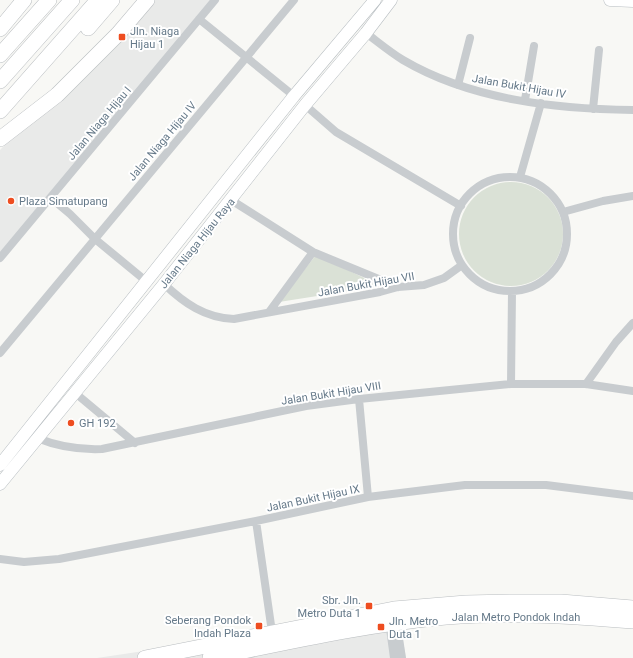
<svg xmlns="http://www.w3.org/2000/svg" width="633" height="658" font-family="Roboto,sans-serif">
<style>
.built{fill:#e9eae9}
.green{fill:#dae1d6}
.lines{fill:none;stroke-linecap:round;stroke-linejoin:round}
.secondary-casing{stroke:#b8bec2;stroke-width:13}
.highway-casing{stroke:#babec1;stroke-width:16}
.street{stroke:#c8cccf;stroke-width:8}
.secondary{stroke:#fff;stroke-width:12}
.highway{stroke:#fff;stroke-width:15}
.poi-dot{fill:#ee4d20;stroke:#fff;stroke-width:1.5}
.labels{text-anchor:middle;stroke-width:4;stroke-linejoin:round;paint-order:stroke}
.poi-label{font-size:11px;fill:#657989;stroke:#fff;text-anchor:start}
.street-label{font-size:11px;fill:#657989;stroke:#fff}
</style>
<rect width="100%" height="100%" fill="#f8f8f5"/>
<path class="built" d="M144 0H214L0 254V150Z
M397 606 406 658H97L164 648Z"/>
<path class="green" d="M459 234a52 52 0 1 1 104 0a52 52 0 1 1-104 0Z
M316 255 381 286 279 302Z"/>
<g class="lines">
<defs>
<path id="secondary" d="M610 0 633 1
M0 465 294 96 375 0
M0 484 164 284 305 105 366 33 391 0"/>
<path id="highway" d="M88 28 112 0
M0 29 24 0
M0 55 49 0
M0 81 72 0
M0 111 98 0
M0 139 57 95 118 34 147 0
M145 658 394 609 466 603 511 602H561L633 608
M210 658C288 642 367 624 446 617 508 612 571 616 633 621"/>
</defs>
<use href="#secondary" class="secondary-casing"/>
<use href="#highway" class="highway-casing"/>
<path class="street" d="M199 19 294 96
M366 33C378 42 390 52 403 60 471 100 556 109 633 110
M458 85 470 38
M525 100 534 46
M305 105 336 132 461 206
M593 109 599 50
M453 234a57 57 0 1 1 114 0a57 57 0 1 1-114 0Z
M520 177 541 103
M51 198 70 214 95 239 146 281
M231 200 313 252 398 287
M563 212 603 201 633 196
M0 258 215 0
M164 284C184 303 205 318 234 319L380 292 398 287 424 285 444 278 462 265
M269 312 313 252
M0 353 294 0
M511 384 512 291
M586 384 616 342 633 323
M74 392 135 443
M359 399 368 497
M37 438C59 447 78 450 102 449L306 406 359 399 511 384H586L633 391
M256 521 272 632
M0 559 24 562 59 559 256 521 368 497 465 485H546L633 496
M396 619 402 658
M389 621 394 658"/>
<use href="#secondary" class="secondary"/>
<use href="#highway" class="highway"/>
</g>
<g class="poi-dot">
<rect x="118" y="33" width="8" height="8" rx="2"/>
<circle cx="11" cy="201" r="4"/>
<circle cx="71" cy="423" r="4"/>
<rect x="365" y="602" width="8" height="8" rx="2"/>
<rect x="255" y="622" width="8" height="8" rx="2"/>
<rect x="377" y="623" width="8" height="8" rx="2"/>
</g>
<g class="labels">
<g class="poi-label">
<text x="130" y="35">Jln. Niaga<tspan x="130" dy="13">Hijau 1</tspan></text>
<text x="19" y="205">Plaza Simatupang</text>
<text x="79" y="427">GH 192</text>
<text x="361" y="604" text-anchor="end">Sbr. Jln.<tspan x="361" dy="13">Metro Duta 1</tspan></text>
<text x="251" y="624" text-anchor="end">Seberang Pondok<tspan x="251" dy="13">Indah Plaza</tspan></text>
<text x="389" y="625">Jln. Metro<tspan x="389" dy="13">Duta 1</tspan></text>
</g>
<g class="street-label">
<text transform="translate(519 86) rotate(10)" y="4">Jalan Bukit Hijau IV</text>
<text transform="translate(99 123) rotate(-50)" y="4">Jalan Niaga Hijau I</text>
<text transform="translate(162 141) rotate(-50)" y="4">Jalan Niaga Hijau IV</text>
<text transform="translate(197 243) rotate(-51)" y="4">Jalan Niaga Hijau Raya</text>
<text transform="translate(366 284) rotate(-10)" y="4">Jalan Bukit Hijau VII</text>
<text transform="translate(331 393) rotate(-9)" y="4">Jalan Bukit Hijau VIII</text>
<text transform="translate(313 498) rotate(-12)" y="4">Jalan Bukit Hijau IX</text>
<text x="516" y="621">Jalan Metro Pondok Indah</text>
</g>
</g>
</svg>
